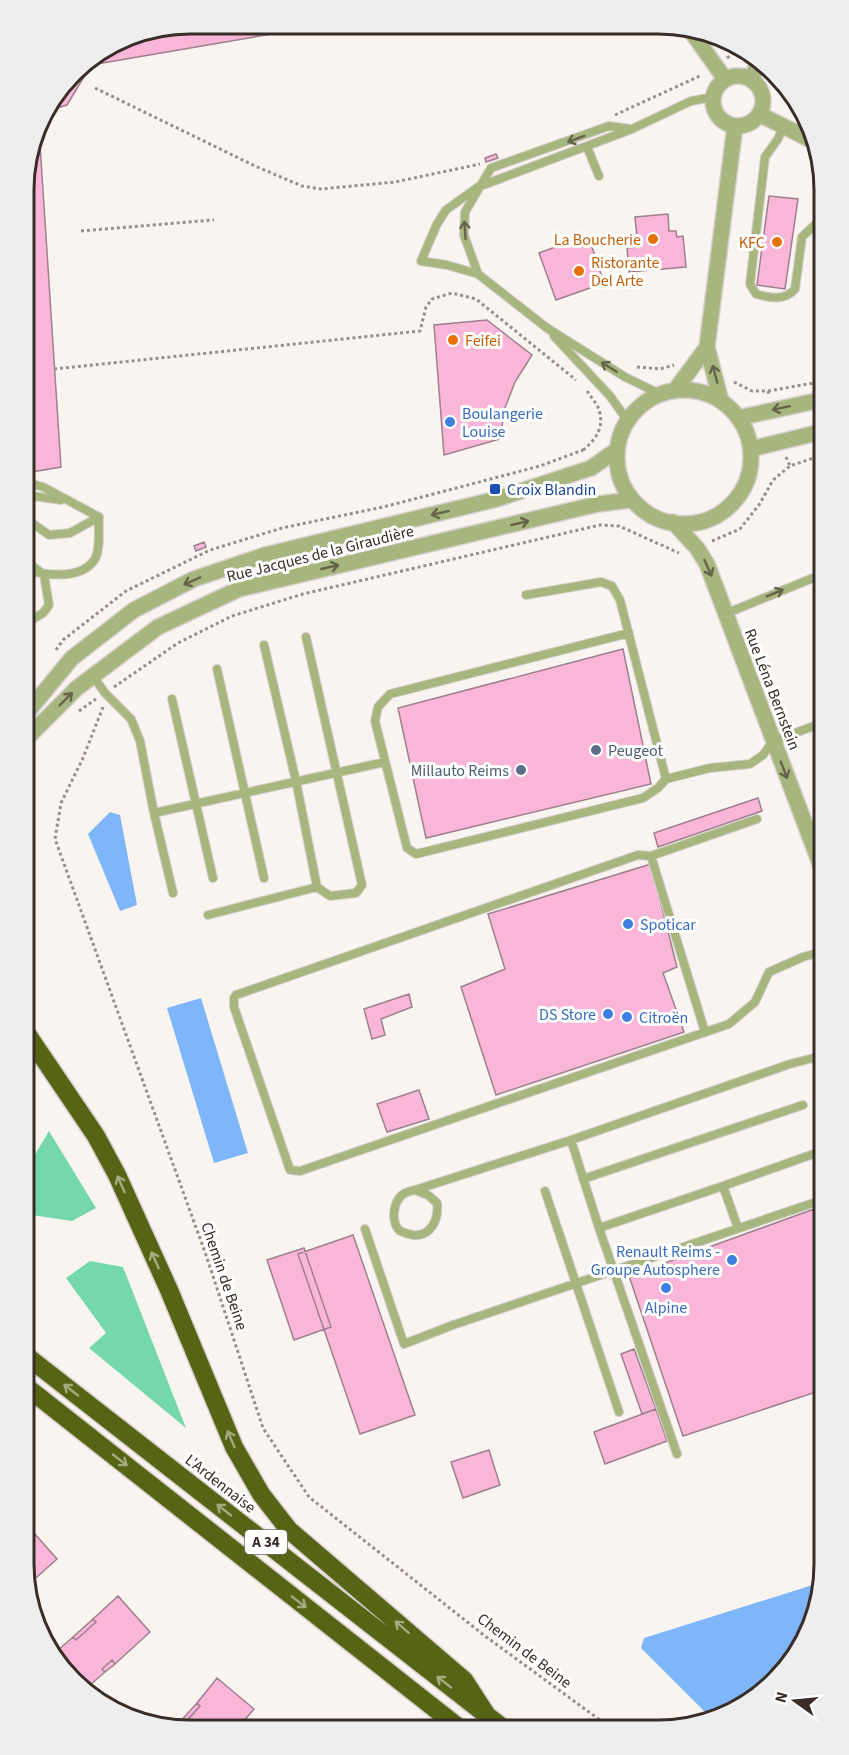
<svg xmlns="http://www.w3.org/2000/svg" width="849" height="1755" font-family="'Source Sans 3',sans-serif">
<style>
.forest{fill:#75d7ac}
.water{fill:#7eb6f9}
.building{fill:#fab6d9;stroke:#9d808e;stroke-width:1.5}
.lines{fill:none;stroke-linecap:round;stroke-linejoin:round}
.service-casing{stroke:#d7d0cd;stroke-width:10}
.minor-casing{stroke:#d7d0cd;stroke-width:18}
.motorway-casing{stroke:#d7d0cd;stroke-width:21}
.path{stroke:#988f8b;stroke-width:3;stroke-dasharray:3 3;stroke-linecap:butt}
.service{stroke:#a7b67e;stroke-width:8}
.minor{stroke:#a7b67e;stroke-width:15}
.motorway{stroke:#566515;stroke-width:18}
.oneway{stroke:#65644a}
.oneway2{stroke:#a2aa7e}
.food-dot{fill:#e8710a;stroke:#fff;stroke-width:2}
.shop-dot{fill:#3f7fe0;stroke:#fff;stroke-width:2}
.transit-dot{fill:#1a4fb4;stroke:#fff;stroke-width:2}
.service-dot{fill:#5c6f8a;stroke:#fff;stroke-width:2}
.labels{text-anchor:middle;stroke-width:6;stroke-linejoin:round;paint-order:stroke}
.shield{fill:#fff;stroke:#746c68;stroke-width:1.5}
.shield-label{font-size:15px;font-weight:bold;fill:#392d27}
.food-label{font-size:16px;fill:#c56008;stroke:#fff;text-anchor:end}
.shop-label{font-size:16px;fill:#366cbe;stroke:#fff;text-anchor:start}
.transit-label{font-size:16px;fill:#164399;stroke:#fff;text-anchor:start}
.street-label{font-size:16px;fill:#392d27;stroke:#fff}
.service-label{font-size:16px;fill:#4e5e75;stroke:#fff;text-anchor:start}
.rim{fill:none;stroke:#392d27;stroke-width:3}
</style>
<rect width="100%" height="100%" fill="#faf4f1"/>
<path class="forest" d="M49 1131 96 1208 72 1221 25 1214 24 1212V1173Z
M90 1261 123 1267 186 1428 89 1348 106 1333 66 1278Z"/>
<path class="water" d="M110 812 120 815 137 905 120 911 88 834Z
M201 998 248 1153 214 1163 167 1008Z
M822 1582 790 1666 714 1721 641 1648 644 1638Z"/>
<path class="building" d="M190 24 324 25 91 65 67 105 50 110 39 129 61 467 25 473V169L41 117 80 66 127 37Z
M496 154 498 158 486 162 485 158Z
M769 196 798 199 785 289 757 285Z
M668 214 669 231H676L677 237 683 236 686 267 629 272 627 248 638 247 635 217Z
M588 235 604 283 556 300 539 253Z
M487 320 532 355 515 382 505 408 500 439 444 455 434 325Z
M204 542 206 547 196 551 194 546Z
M623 649 651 784 426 838 398 708Z
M758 798 762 811 658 847 654 833Z
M651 864 677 967 663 973 684 1032 496 1095 461 987 505 969 488 914Z
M409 994 412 1007 381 1019 385 1035 372 1039 364 1009Z
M419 1090 429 1119 387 1132 377 1104Z
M814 1209 825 1240V1389L683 1436 629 1276Z
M353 1235 415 1415 360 1434 298 1254Z
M304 1248 331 1327 294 1340 267 1260Z
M634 1349 656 1409 642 1414 621 1354Z
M656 1409 667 1441 605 1464 594 1432Z
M489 1450 500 1485 463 1498 451 1462Z
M26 1524 57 1559 27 1586 24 1564Z
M118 1596 150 1632 115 1664 112 1660 102 1669 105 1672 83 1691 56 1652 73 1637 76 1640 96 1622 93 1619Z
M93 1619 96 1622 76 1640 73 1637Z
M112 1660 115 1664 105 1672 102 1669Z
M217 1678 254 1709 236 1730H179L200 1706 197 1703Z
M197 1703 200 1706 181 1727 178 1724Z"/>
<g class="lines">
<defs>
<path id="service" d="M783 126 778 139 765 157 750 284 756 294C770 298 785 301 795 289L802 237 825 215
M587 147 599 176
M478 274 464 235 465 212 491 168 609 126 631 129
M554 336 610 396 627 420
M660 394 625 377 547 328 478 274 447 265 421 261 437 224 446 210 478 187 632 129 691 101 713 97
M25 482 43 487 99 517
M25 495 61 500
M25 518 49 535 70 533 99 517
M25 570C46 575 81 581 95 559 101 548 98 530 99 517
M526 595 601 582 612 586 620 600 666 779
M725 614 825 573
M25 624 43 613 49 605 44 575 25 560
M629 633 390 694 378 707 375 721 407 848 416 854 643 798 658 788 666 779 710 768 750 764 763 755 773 741 825 722
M264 645 296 781 317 887 330 896 356 893 362 885 306 637
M217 669 264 878
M93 676 105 693 131 719 140 741 154 813 385 762
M172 699 213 878
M154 813 173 893
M757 819 651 856 638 855 236 995 234 998V1007L290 1170 300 1171 729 1024 755 1002 769 972 803 957 825 951
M651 856 705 1032
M208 915 317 887
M571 1140 599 1228
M583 1179 803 1105
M415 1190 428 1195 437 1203C439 1219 431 1237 413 1235 408 1234 403 1233 399 1230 391 1221 393 1203 402 1195 405 1192 411 1191 415 1190L571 1140 790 1064 825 1055
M545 1191 619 1412
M738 1228 723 1186 819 1152
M365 1229 404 1344 453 1325 825 1199
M677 1454 599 1228 723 1186"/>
<path id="minor" d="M688 27 725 79
M713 101a25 25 0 1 1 50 0a25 25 0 1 1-50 0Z
M751 80 759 61
M759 114 817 143
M676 389 707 347
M617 457a67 67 0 1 1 134 0a67 67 0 1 1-134 0Z
M721 401 707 347 735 126
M738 418 825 399
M751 449 825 431
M673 522 697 548 707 564 825 877
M25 715 72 658 134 610 194 579 265 555 497 499 591 468 617 450
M25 740 77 688 158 627 239 589 598 504 631 500"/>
<path id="motorway" d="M25 1031 96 1136 117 1175 169 1290 234 1447 261 1494 289 1530 464 1680 486 1714
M24 1354 507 1731
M24 1385 462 1730"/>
</defs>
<use href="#service" class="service-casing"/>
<use href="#minor" class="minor-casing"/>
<use href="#motorway" class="motorway-casing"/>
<path class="path" d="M727 58 737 50
M95 88 255 166 302 186 321 189 395 182 480 164
M615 115 702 75
M81 231 214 220
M637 367 660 369 674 365
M54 369 420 331 426 307 432 299 452 293 476 299 576 380
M734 382 752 391H768L769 396
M587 391 597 405
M768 391 825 381
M583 450C598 438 606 424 597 405
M786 457 790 466
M712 541 740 529 759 505 773 480 790 466 825 454
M56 650 63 640 126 591 210 550 282 528 383 507 445 491 540 466 583 450
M114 687 178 643 232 616 303 594 600 525 619 526 679 553
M103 707 83 758 61 803 55 839 206 1255 263 1428 309 1497 485 1636 615 1731
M79 711 96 699
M816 890 825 913"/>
<use href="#service" class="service"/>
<use href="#minor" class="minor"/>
<use href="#motorway" class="motorway"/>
</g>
<defs><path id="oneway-shaft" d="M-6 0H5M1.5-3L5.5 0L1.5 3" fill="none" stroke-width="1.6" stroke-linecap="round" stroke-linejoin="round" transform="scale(1.5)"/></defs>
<g class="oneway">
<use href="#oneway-shaft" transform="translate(576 139) rotate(159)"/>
<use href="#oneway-shaft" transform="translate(465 230) rotate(-94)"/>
<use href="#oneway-shaft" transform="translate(609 367) rotate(-148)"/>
<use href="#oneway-shaft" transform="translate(715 374) rotate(-105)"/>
<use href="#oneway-shaft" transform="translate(781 408) rotate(168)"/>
<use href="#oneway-shaft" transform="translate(440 513) rotate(167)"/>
<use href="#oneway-shaft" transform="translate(520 523) rotate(-13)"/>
<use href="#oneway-shaft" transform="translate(330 567) rotate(-13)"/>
<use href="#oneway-shaft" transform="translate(708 568) rotate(66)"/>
<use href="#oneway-shaft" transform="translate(192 581) rotate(156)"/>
<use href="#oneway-shaft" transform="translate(775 593) rotate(-22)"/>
<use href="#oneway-shaft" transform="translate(66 699) rotate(-45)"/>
<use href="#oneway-shaft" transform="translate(784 770) rotate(69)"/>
</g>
<g class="oneway2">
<use href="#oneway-shaft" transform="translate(121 1184) rotate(-114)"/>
<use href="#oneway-shaft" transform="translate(155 1260) rotate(-114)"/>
<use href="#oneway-shaft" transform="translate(71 1390) rotate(-142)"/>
<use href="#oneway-shaft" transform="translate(231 1439) rotate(-113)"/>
<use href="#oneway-shaft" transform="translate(120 1460) rotate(38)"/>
<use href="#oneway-shaft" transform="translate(224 1510) rotate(-142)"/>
<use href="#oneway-shaft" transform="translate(299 1602) rotate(38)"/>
<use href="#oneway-shaft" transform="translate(402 1627) rotate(-139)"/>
<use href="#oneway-shaft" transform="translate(444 1682) rotate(-142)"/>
</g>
<g class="food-dot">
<circle cx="653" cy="239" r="6"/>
<circle cx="777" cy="242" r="6"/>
<circle cx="579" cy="271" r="6"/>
<circle cx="453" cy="340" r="6"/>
</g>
<g class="shop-dot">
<circle cx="450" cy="422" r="6"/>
<circle cx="628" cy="924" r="6"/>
<circle cx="608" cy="1014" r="6"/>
<circle cx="627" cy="1017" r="6"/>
<circle cx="732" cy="1260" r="6"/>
<circle cx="666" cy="1288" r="6"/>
</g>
<rect class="transit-dot" x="489" y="483" width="12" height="12" rx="3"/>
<g class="service-dot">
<circle cx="596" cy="750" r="6"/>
<circle cx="521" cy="770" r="6"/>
</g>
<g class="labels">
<rect class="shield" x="245" y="1530" width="42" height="24" rx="4.5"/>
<g class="shield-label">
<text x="266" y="1547">A 34</text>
</g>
<g class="food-label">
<text x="641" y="245">La Boucherie</text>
<text x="765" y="248">KFC</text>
<text x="591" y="268" text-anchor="start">Ristorante<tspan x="591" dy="18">Del Arte</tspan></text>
<text x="465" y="346" text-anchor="start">Feifei</text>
</g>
<g class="shop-label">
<text x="462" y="419">Boulangerie<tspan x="462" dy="18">Louise</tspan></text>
<text x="640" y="930">Spoticar</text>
<text x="596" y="1020" text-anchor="end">DS Store</text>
<text x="639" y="1023">Citroën</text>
<text x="720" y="1257" text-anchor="end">Renault Reims -<tspan x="720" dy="18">Groupe Autosphere</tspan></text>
<text x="666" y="1313" text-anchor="middle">Alpine</text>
</g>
<g class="transit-label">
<text x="507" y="495">Croix Blandin</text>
</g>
<g class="street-label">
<text transform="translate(320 553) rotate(-14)" y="6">Rue Jacques de la Giraudière</text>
<text transform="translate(773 689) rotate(69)" y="6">Rue Léna Bernstein</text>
<text transform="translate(225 1276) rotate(71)" y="6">Chemin de Beine</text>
<text transform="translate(221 1483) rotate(38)" y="6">L'Ardennaise</text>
<text transform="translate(525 1650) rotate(37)" y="6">Chemin de Beine</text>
</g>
<g class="service-label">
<text x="608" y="756">Peugeot</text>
<text x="509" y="776" text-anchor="end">Millauto Reims</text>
</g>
</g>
<path d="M0 0H849V1755H0ZM190 34H658A156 156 0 0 1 814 190V1564A156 156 0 0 1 658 1720H190A156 156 0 0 1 34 1564V190A156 156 0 0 1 190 34Z" fill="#efeeee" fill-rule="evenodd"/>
<path class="rim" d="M190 34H658A156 156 0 0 1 814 190V1564A156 156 0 0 1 658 1720H190A156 156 0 0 1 34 1564V190A156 156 0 0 1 190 34Z"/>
<g transform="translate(795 1701) rotate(285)" stroke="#ffffff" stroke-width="4.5" paint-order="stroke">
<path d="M0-4.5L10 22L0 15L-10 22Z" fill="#392d27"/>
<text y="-9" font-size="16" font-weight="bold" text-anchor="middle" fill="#392d27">N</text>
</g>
</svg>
